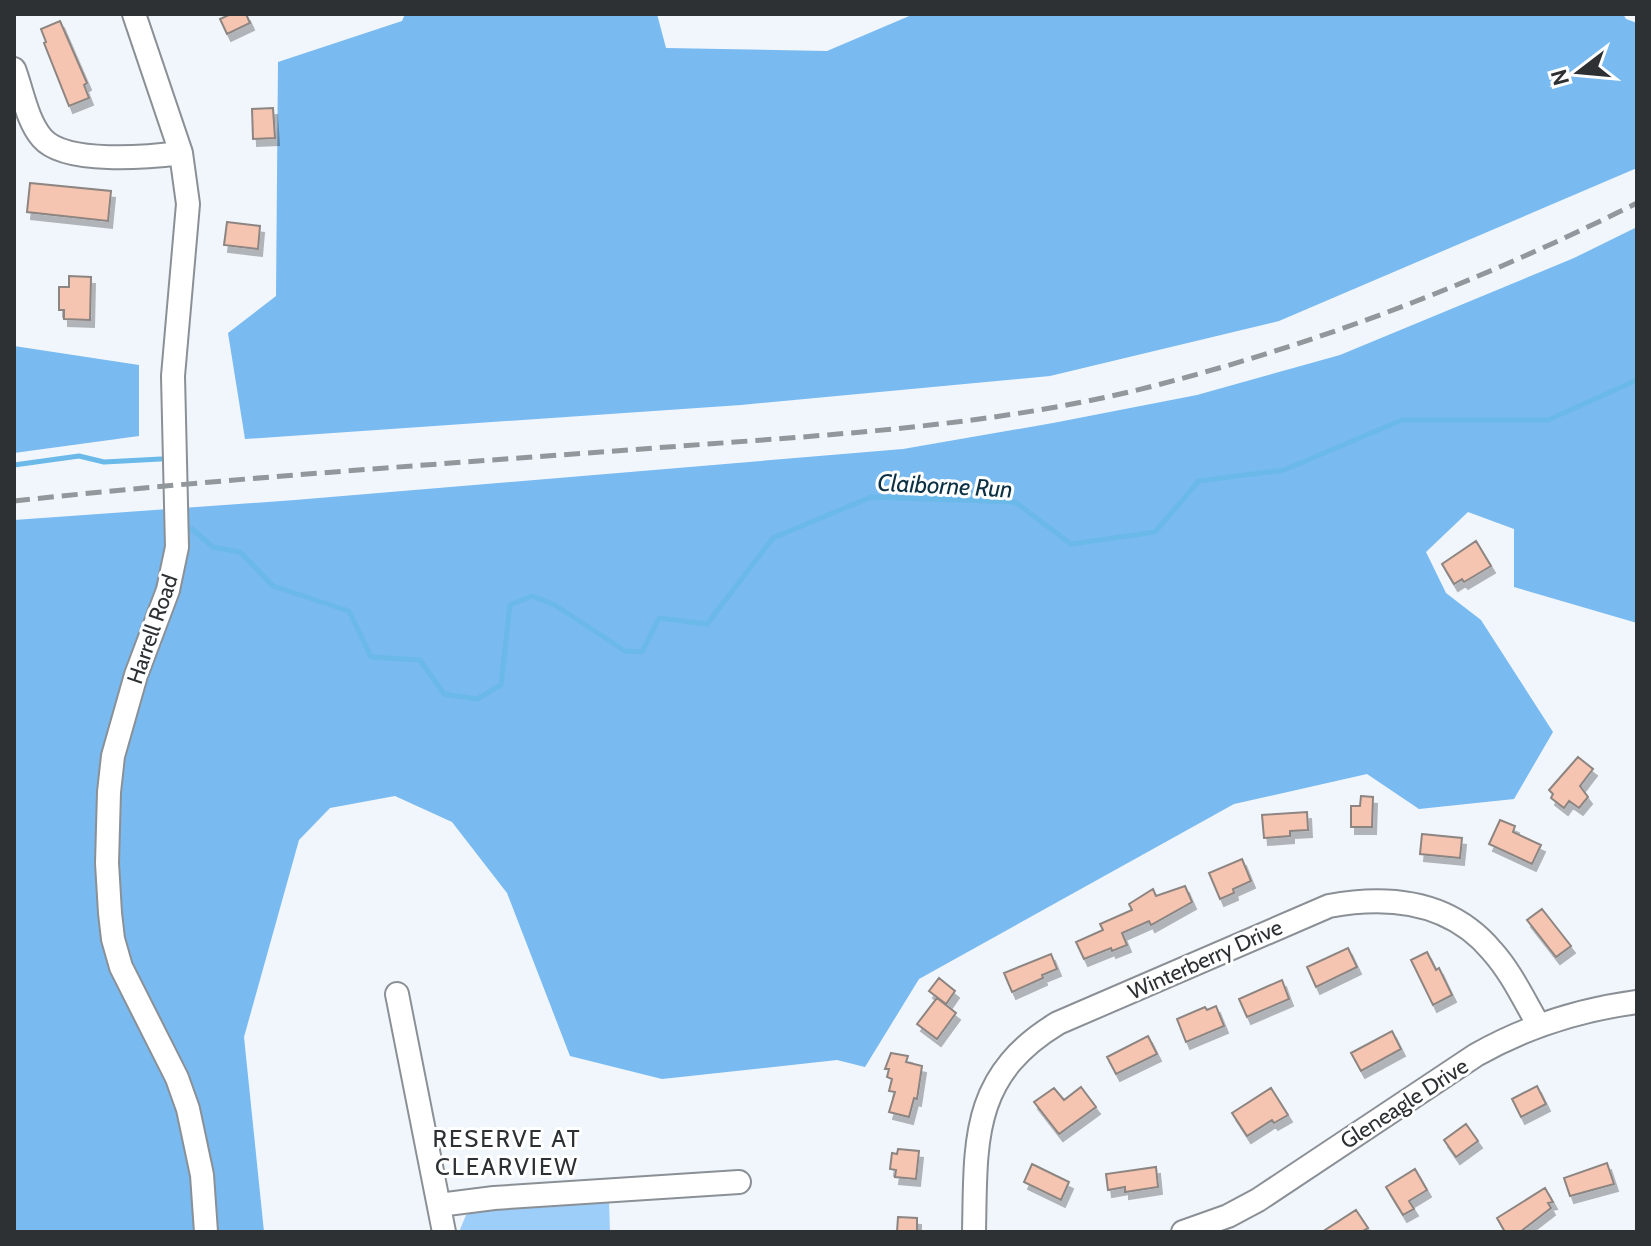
<svg xmlns="http://www.w3.org/2000/svg" width="1651" height="1246" font-family="Cabin,sans-serif">
<style>
.green{fill:#9ccef9}
.forest{fill:#79baf1}
.lines{fill:none;stroke-linecap:round;stroke-linejoin:round}
.stream{stroke:#6ab9e9;stroke-width:5}
.building{fill:#f6c5b1;stroke:#8d8582;stroke-width:2;filter:url(#shadow)}
.minor-casing{stroke:#8a9095;stroke-width:26}
.minor{stroke:#fff;stroke-width:22}
.rail{stroke:#92979b;stroke-width:5;stroke-dasharray:16 8;stroke-linecap:butt}
.labels{text-anchor:middle;stroke-width:6;stroke-linejoin:round;paint-order:stroke}
.street-label{font-size:22px;fill:#2e3133;stroke:#fff}
.water-label{font-size:24px;font-style:italic;fill:#0d3144;stroke:#fff}
.neighbourhood-label{font-size:24px;letter-spacing:2px;fill:#2e3133;stroke:#fff}
</style>
<defs>
<filter id="shadow"><feDropShadow dx="4" dy="7" stdDeviation="0" flood-color="#0004"/></filter>
</defs>
<rect width="100%" height="100%" fill="#f0f6fc"/>
<path class="green" d="M609 1201 610 1232H459L466 1215 483 1208Z"/>
<path class="forest" d="M405 14H657L666 48 827 51 914 14H1623L1626 19 1637 23V168L1279 321 1050 376 741 405 245 439 228 333 276 296 278 62 402 21Z
M1637 227V623L1514 587V529L1468 512 1426 552 1446 593 1481 620 1553 732 1514 799 1419 809 1367 774 1234 804 919 979 865 1067 837 1060 662 1079 570 1056 507 893 452 822 395 796 330 808 299 840 244 1037 264 1232H14V520L295 500 903 449 1053 423 1197 395 1340 355 1574 258Z
M14 346 139 365V436L14 453Z"/>
<g class="lines">
<path class="stream" d="M14 465 79 456 104 462 161 459
M192 529 213 547 240 552 273 586 349 611 371 657 420 660 444 694 477 699 501 685 510 605 532 596 555 605 625 651 642 652 659 618 707 624 773 538 871 497 1015 502 1071 544 1155 532 1199 481 1284 470 1402 420H1548L1637 380"/>
</g>
<path class="building" d="M231 14H246L250 23 227 34 220 19Z
M60 21 87 83 84 85 89 98 69 106 44 43 46 42 41 29Z
M273 108 275 138 253 139 252 109Z
M30 183 111 191 108 221 27 212Z
M227 222 260 226 258 249 224 245Z
M69 276 91 277 90 320 64 319V310H59V287H69Z
M1476 541 1491 566 1464 582 1462 579 1454 584 1442 564Z
M1578 757 1593 769 1580 786 1588 797 1579 808 1569 801 1564 808 1551 798 1553 794 1549 790Z
M1361 796 1373 797 1372 827H1351V806H1360Z
M1307 812 1308 830 1290 831V836L1264 838 1262 815Z
M1500 820 1515 826 1513 832 1541 845 1532 864 1489 844Z
M1422 834 1462 838 1460 858 1420 854Z
M1242 859 1251 881 1233 889 1234 893 1220 899 1209 873Z
M1185 886 1192 902 1151 925 1149 921 1122 933 1127 945 1112 951 1111 948 1084 959 1076 942 1103 930 1100 924 1132 910 1129 904 1153 889 1156 896Z
M1542 909 1571 946 1556 957 1527 920Z
M1348 948 1357 967 1316 987 1307 967Z
M1427 952 1436 970 1439 968 1452 995 1433 1005 1411 960Z
M1051 954 1057 969 1042 975 1043 978 1012 992 1004 973Z
M939 978 955 991 946 1004 929 991Z
M1282 980 1289 999 1247 1017 1239 999Z
M937 998 956 1013 937 1039 917 1024Z
M1216 1006 1224 1026 1186 1042 1177 1019 1205 1007 1207 1010Z
M1392 1031 1401 1049 1361 1071 1351 1053Z
M1148 1036 1157 1054 1116 1074 1107 1057Z
M891 1053 908 1056 906 1062 922 1066 917 1099 914 1098 909 1117 889 1112 895 1092 889 1091 892 1079 887 1077 889 1069H885Z
M1537 1086 1546 1104 1521 1117 1512 1099Z
M1081 1087 1096 1107 1059 1134 1034 1102 1054 1088 1064 1100Z
M1271 1088 1288 1115 1274 1123 1272 1120 1247 1136 1232 1113Z
M1466 1124 1478 1141 1456 1157 1444 1140Z
M898 1149 919 1151 916 1179 895 1177 896 1170 890 1169 892 1153 897 1154Z
M1607 1163 1614 1184 1570 1196 1564 1178Z
M1032 1164 1069 1182 1061 1200 1024 1182Z
M1156 1167 1158 1187 1125 1192V1187L1108 1190 1106 1174Z
M1415 1169 1427 1190 1409 1201 1414 1209 1403 1215 1386 1187Z
M1545 1188 1553 1202 1548 1203 1551 1208 1520 1232H1505L1497 1218Z
M1356 1210 1368 1228 1361 1232H1322Z
M898 1217 917 1218V1232H897Z"/>
<g class="lines">
<defs>
<path id="minor" d="M134 14 181 153 188 204 173 376 177 547 168 590 136 675 113 756 109 792 107 863 110 913 113 939 121 967 177 1078 188 1109 202 1175 206 1232
M14 69C22 90 27 121 42 138 65 165 149 157 181 153
M397 994 444 1232
M439 1205 494 1198 739 1182
M974 1232C976 1142 970 1076 1058 1023L1329 906C1389 895 1450 901 1492 951 1511 972 1524 1000 1538 1024
M1183 1232 1228 1216 1258 1200 1476 1055C1527 1026 1578 1010 1637 1002"/>
</defs>
<use href="#minor" class="minor-casing"/>
<use href="#minor" class="minor"/>
<path class="rail" d="M14 501C236 477 459 463 681 446 841 434 1006 425 1161 384 1326 341 1485 279 1637 203"/>
</g>
<g class="labels">
<g class="street-label">
<text transform="translate(152 629) rotate(-71)" y="8">Harrell Road</text>
<text transform="translate(1205 959) rotate(-24)" y="8">Winterberry Drive</text>
<text transform="translate(1404 1103) rotate(-33)" y="8">Gleneagle Drive</text>
</g>
<g class="water-label">
<text transform="translate(945 486) rotate(3)" y="8">Claiborne Run</text>
</g>
<g class="neighbourhood-label">
<text x="507" y="1147">RESERVE AT<tspan x="507" dy="28">CLEARVIEW</tspan></text>
</g>
</g>
<rect width="1651" height="1246" fill="none" stroke="#2e3133" stroke-width="32"/>
<g transform="translate(1579 72) rotate(254)" stroke="#ffffff" stroke-width="6" paint-order="stroke">
<path d="M0-6L14 30L0 20L-14 30Z" fill="#2e3133"/>
<text y="-12" font-size="22" font-weight="bold" text-anchor="middle" fill="#2e3133">N</text>
</g>
</svg>
